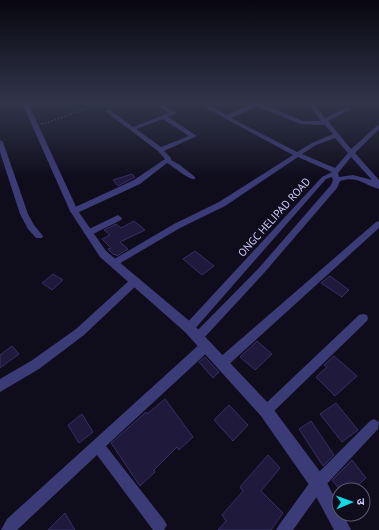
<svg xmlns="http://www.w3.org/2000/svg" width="379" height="530" font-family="'PT Sans','Noto Sans Devanagari',sans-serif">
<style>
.building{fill:#1f1a3c;stroke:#362e66}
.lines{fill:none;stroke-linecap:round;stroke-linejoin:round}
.path{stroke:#35a69a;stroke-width:1;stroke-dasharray:1.5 2;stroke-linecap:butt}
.minor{fill:#3b3b78;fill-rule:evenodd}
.tertiary{fill:#3b3b78;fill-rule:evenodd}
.labels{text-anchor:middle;stroke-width:4;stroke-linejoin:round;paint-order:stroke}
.street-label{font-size:11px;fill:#cfcbfc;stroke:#0f0d1c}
</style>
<rect width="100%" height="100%" fill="#0f0d1c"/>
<path class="building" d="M132 174 135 177 118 186 113 180Z
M134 221 145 230 120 242 128 249 117 256 115 254 114 255 108 249 111 248 102 239 110 235 104 230 116 224 121 228Z
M195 251 214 266 202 275 183 259Z
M53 274 63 280 52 290 42 283Z
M330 276 349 290 342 297 321 283Z
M257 341 272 354 255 370 240 357Z
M12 346 19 354 0 368V355Z
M334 356 357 376 335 396 316 377 327 367 324 365Z
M205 357 219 372 213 378 199 362Z
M165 399 193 437 179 450 177 447 154 470 155 472 140 486 111 443 146 412 147 414Z
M336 403 358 430 342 442 320 414Z
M229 405 248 425 233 441 214 420Z
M82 414 93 432 79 443 68 425Z
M311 421 334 455 323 466 299 429Z
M268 455 280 468 261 491 283 513 271 530H218L226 521 222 515 243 491 240 487Z
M352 460 366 478 353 490H340L332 480Z
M65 513 75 530H48Z"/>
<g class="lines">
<path class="path" d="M41 124C63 119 81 108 103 103"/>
<path class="minor" d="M155 103H161L175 112V114L168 117 197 136 164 151 171 158V160L180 165 195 177V179C188 180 175 167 167 163L140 184 77 213H71L70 211 71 209 134 180 165 159 158 151 105 111 110 110 133 127 169 113ZM163 119 189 136 161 147 136 129Z
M197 103H204L227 115 253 103H260L303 121H321L308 103H313L325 118 346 108H350V110L328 121 351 149 379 124V129L355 153 379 180V189C365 185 356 175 340 181L337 188 264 273 202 340 198 342 194 340 193 337 194 334 258 269 331 185 333 180 332 177 326 179 193 331 189 333 185 331 184 328 185 325 322 177 332 172 298 157 225 206 180 228 117 265H111L110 263 111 261 174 224 219 202 293 155ZM257 106 300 124 325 125 333 134 312 143 297 152 231 118ZM335 138 348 153 335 168 302 154 316 145ZM351 157 372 180 353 175 339 177 338 173Z
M0 140 3 142 28 214 34 225 43 236 42 238H36L28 229 20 214 0 152Z
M118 215 122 218 121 220 91 235 88 236 84 233 85 231Z
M379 221V228L226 367 222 368 218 367 216 363 218 359 376 222Z
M135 277 138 278 140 281 138 284 84 335 39 369 0 392V379L31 361 76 329 132 278Z
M363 314 367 315 368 318 367 321 270 415 266 417 262 415 260 411 262 407 359 315Z
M206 341 210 342 211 346 210 350 106 446 164 520 167 525 164 530H153L97 455 17 530H1L7 519 202 342Z
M374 419 379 422 378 429 323 488 293 530H276L279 525 313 478 370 421Z"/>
<path class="tertiary" d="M22 103H28L78 211 106 251 193 324 271 406 324 477 339 506V514H343L351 530H334L312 489 261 416 185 332 100 257 70 211Z"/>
</g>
<linearGradient id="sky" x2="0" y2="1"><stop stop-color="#08070f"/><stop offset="0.58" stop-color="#31354b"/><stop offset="1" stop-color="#31354b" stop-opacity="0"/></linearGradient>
<rect width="379" height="178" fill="url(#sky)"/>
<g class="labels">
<g class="street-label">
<text transform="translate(274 217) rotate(-48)" y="4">ONGC HELIPAD ROAD</text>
</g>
</g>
<g transform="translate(351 502) rotate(88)"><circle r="19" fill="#0f0d1c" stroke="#5c5976"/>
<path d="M0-3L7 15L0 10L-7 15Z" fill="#0fd9e4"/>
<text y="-6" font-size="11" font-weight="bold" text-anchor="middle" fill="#cfcbfc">उ</text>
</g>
</svg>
